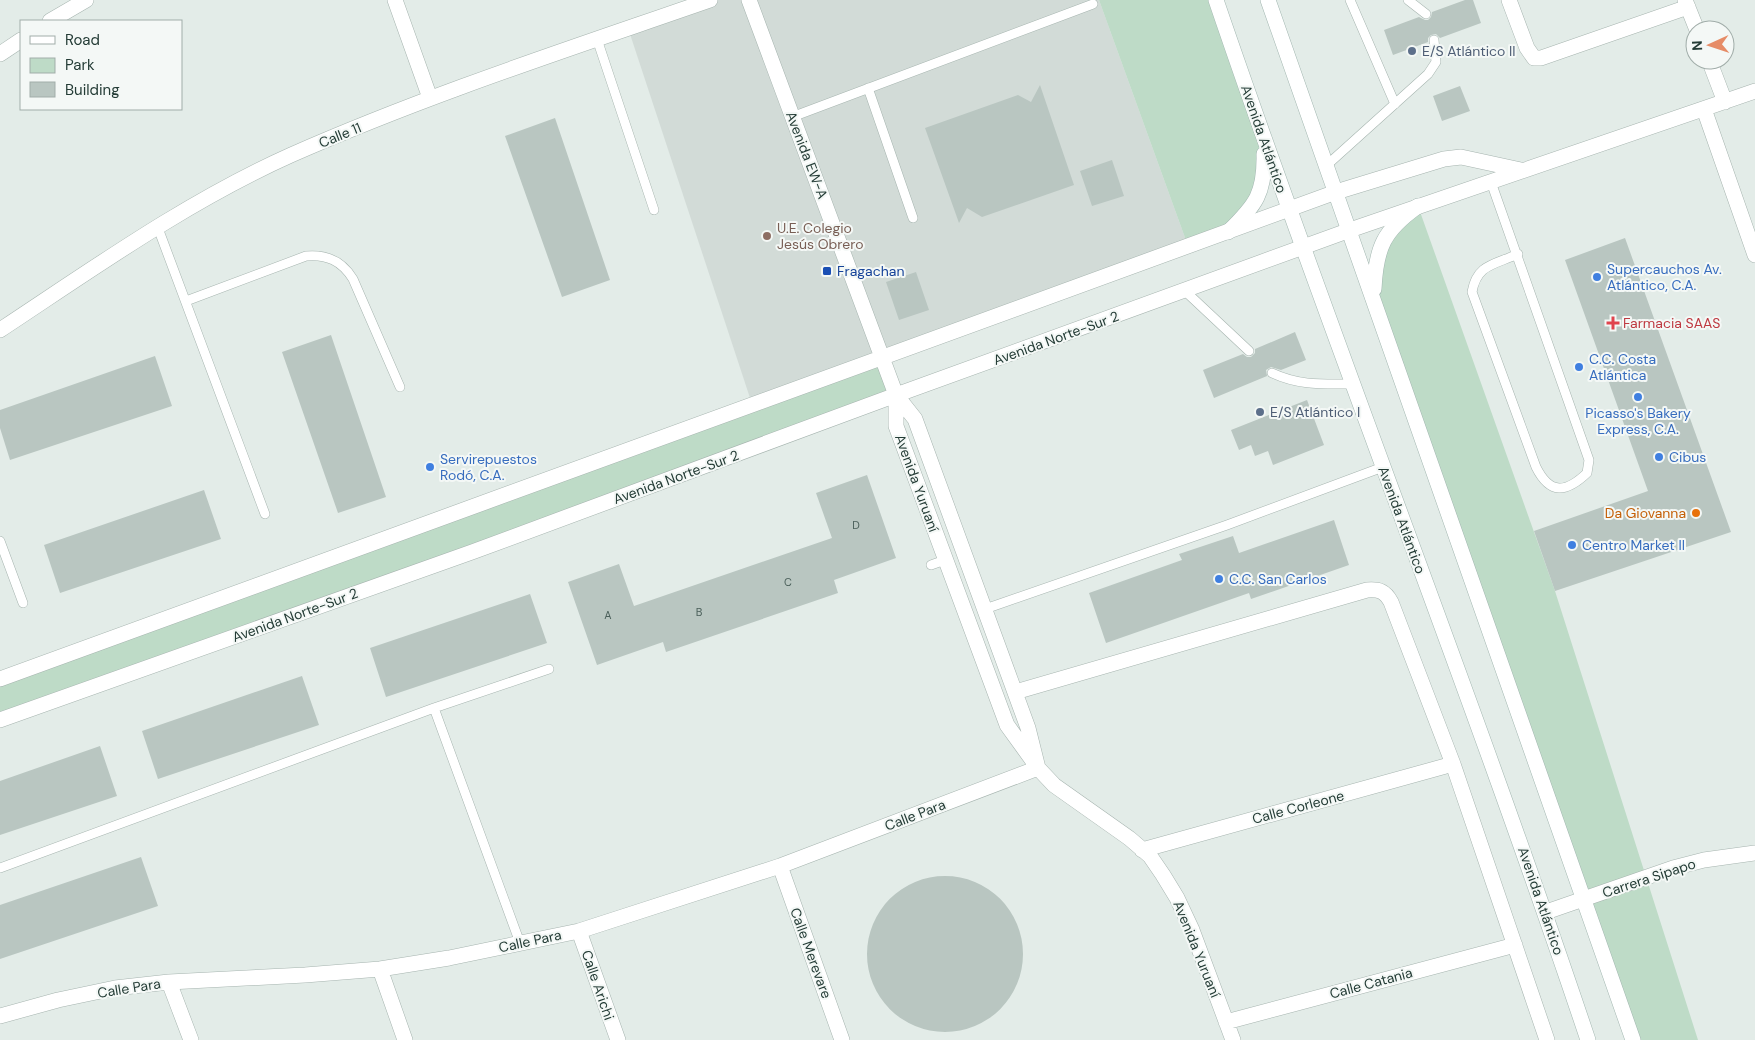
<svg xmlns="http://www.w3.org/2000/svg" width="1755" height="1040" font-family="'DM Sans',sans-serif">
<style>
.built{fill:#d2dbd7}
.green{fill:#bedbc7}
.building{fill:#b9c6c1}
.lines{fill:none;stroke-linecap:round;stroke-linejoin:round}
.service-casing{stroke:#a6b4af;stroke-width:10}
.minor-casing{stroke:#a6b4af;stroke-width:16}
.secondary-casing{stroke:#a2b6b0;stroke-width:16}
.service{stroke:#fff;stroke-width:9}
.minor{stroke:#fff;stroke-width:15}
.secondary{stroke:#fff;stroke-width:15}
.service-dot{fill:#5c6f8a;stroke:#f4f8f6;stroke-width:2}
.education-dot{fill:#8d6e63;stroke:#f4f8f6;stroke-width:2}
.transit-dot{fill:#1a4fb4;stroke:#f4f8f6;stroke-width:2}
.shop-dot{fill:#3f7fe0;stroke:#f4f8f6;stroke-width:2}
.health-dot{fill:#e0444e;stroke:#f4f8f6;stroke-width:2}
.food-dot{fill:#e8710a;stroke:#f4f8f6;stroke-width:2}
.labels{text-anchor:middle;stroke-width:4;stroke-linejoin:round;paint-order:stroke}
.number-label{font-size:11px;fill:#495e59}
.service-label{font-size:14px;fill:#4e5e75;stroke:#f4f8f6;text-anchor:start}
.street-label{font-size:14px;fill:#243c36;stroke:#f4f8f6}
.education-label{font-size:14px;fill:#785e54;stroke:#f4f8f6;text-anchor:start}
.shop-label{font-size:14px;fill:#366cbe;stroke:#f4f8f6;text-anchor:start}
.transit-label{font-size:14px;fill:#164399;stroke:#f4f8f6;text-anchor:start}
.health-label{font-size:14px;fill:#be3a42;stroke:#f4f8f6;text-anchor:start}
.food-label{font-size:14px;fill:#c56008;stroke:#f4f8f6;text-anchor:end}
</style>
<rect width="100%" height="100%" fill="#e3ece8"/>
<path class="built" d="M710 0H1099L1188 246 752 404 628 28Z"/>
<path class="green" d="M1099 0H1216L1264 140 1248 213 1188 246Z
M1418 206 1555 591 1698 1040H1633L1374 298 1381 249Z
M883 356 896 395 0 720V679Z"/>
<path class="building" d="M1465 0H1473L1481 23 1440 38 1436 34 1431 35 1428 38V42L1393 55 1384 30 1419 17 1425 20H1428L1431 17 1432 12Z
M1040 85 1074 185 982 217 967 208 959 223 925 128 1018 95 1031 102Z
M1460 86 1470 111 1442 121 1433 96Z
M555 118 610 280 562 297 505 136Z
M1112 160 1124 196 1092 206 1080 171Z
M1625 238 1731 532 1555 591 1534 531 1648 491 1565 260Z
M916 272 929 310 899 320 886 282Z
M1295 332 1306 360 1281 370 1271 367 1266 370 1267 376 1214 398 1203 370 1243 354 1247 357H1251L1255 353V349Z
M331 335 386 497 338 513 282 352Z
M155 356 172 406 10 460 0 428V410Z
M1307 400 1324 445 1273 465 1268 451 1255 456 1251 445 1239 450 1231 430Z
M867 475 896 558 834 580 838 593 666 652 663 642 597 665 568 582 619 564 634 606 832 538 816 493Z
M204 490 221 539 60 593 44 545Z
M1334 520 1349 565 1251 599 1249 593 1106 643 1089 593 1182 560 1179 554 1233 536 1239 553Z
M530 594 547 643 386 697 370 648Z
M302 676 319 725 158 779 142 731Z
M100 746 117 796 0 835V781Z
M141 857 158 906 0 959V905Z
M867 954a78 78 0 1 1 156 0a78 78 0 1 1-156 0Z"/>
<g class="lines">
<defs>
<path id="service" d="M1350 0 1395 104
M1408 0 1426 14
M597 39 654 210
M868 88 913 218
M792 117 1093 4
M1327 165 1428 74 1436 62 1434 40
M1491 182 1589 460 1587 473C1566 493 1550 495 1536 467L1472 292C1477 264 1494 265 1518 254
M158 228 265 514
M1185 291 1249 351
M186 301 306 256C327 254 342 261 353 279L400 387
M1272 373C1300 386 1323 384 1353 384
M0 541 23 603
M931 565 945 560
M985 609 1227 525 1383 467
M434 708 520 943
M0 868 434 708 549 669"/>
<path id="minor" d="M395 0 430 98
M749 0 896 395 915 419 1028 728 1038 768
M1509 0 1527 48 1534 58H1541L1688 7
M1685 0 1697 30
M50 21 86 0
M0 54 21 40
M1709 60 1725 102
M1704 109 1755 255
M0 330C94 268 188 201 291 155 427 95 569 49 710 0
M896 395V426L1007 725 1038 768 1054 785 1129 838 1150 856 1163 875 1177 898 1192 930 1233 1040
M0 679 1336 192 1444 159 1461 157 1521 170
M1015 692 1367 590C1379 589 1385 591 1391 602L1453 764 1547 1040
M0 720 472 552 896 395 1350 230 1755 91
M1142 850 1453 764
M780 866 842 1040
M1546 912 1673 868 1704 860 1755 853
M579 931 618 1040
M380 969 405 1040
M169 982 191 1040
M0 1016 58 1000 115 988 169 982 305 975 380 969 449 958 579 931 780 866 1038 768
M1226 1022 1515 945"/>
<path id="secondary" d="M1216 0C1335 349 1471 691 1588 1040
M1268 0 1633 1040
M1228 232C1256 205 1265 193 1264 154
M1374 289C1376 247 1384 230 1418 206"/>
</defs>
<use href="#service" class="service-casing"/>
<use href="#minor" class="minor-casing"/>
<use href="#secondary" class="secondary-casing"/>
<use href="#service" class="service"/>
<use href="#minor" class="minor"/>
<use href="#secondary" class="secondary"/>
</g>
<g class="service-dot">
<circle cx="1412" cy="51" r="5"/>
<circle cx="1260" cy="412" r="5"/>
</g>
<circle class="education-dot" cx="767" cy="236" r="5"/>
<rect class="transit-dot" x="822" y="266" width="10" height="10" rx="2.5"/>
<g class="shop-dot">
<circle cx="1597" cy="277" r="5"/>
<circle cx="1579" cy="367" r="5"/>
<circle cx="1638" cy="397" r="5"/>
<circle cx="1659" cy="457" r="5"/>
<circle cx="430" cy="467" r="5"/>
<circle cx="1572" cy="545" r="5"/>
<circle cx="1219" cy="579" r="5"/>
</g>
<path class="health-dot" d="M1610.5 315.5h5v5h5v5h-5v5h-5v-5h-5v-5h5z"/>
<circle class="food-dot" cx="1696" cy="513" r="5"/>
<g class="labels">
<g class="number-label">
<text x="856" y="529">D</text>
<text x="788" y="586">C</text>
<text x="699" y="616">B</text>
<text x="608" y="619">A</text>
</g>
<g class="service-label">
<text x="1422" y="56">E/S Atlántico II</text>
<text x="1270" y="417">E/S Atlántico I</text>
</g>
<g class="street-label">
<text transform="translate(340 135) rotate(-22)" y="5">Calle 11</text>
<text transform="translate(1264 139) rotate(71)" y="5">Avenida Atlántico</text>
<text transform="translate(807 155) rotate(69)" y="5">Avenida EW-A</text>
<text transform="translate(1056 338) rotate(-20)" y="5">Avenida Norte-Sur 2</text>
<text transform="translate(676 477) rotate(-20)" y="5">Avenida Norte-Sur 2</text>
<text transform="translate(917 483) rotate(70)" y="5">Avenida Yuruaní</text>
<text transform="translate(1402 520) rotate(70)" y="5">Avenida Atlántico</text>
<text transform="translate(295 615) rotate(-20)" y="5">Avenida Norte-Sur 2</text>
<text transform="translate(1298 807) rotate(-15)" y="5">Calle Corleone</text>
<text transform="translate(915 815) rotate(-21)" y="5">Calle Para</text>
<text transform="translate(1649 878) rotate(-18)" y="5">Carrera Sipapo</text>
<text transform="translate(1541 901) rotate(71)" y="5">Avenida Atlántico</text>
<text transform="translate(530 941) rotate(-12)" y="5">Calle Para</text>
<text transform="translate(1197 949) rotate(68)" y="5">Avenida Yuruaní</text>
<text transform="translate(811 953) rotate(70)" y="5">Calle Merevare</text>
<text transform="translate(1371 983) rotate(-15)" y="5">Calle Catania</text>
<text transform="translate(598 985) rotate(71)" y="5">Calle Arichi</text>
<text transform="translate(129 988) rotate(-9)" y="5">Calle Para</text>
</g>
<g class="education-label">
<text x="777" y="233">U.E. Colegio<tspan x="777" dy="16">Jesús Obrero</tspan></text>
</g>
<g class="shop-label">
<text x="1607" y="274">Supercauchos Av.<tspan x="1607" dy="16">Atlántico, C.A.</tspan></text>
<text x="1589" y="364">C.C. Costa<tspan x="1589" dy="16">Atlántica</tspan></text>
<text x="1638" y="418" text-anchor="middle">Picasso's Bakery<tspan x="1638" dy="16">Express, C.A.</tspan></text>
<text x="1669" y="462">Cibus</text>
<text x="440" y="464">Servirepuestos<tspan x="440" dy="16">Rodó, C.A.</tspan></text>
<text x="1582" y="550">Centro Market II</text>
<text x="1229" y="584">C.C. San Carlos</text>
</g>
<g class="transit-label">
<text x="837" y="276">Fragachan</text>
</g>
<g class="health-label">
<text x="1623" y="328">Farmacia SAAS</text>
</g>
<g class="food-label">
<text x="1686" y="518">Da Giovanna</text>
</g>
</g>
<rect x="20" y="20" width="162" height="90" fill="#f4f8f6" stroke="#a1ada9"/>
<rect x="30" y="36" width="25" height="8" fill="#ffffff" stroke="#a1ada9"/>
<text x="65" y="45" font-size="15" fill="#243c36">Road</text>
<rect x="30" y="58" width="25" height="15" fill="#bedbc7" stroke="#a1ada9"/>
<text x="65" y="70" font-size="15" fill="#243c36">Park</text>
<rect x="30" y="82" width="25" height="15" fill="#b9c6c1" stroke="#a1ada9"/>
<text x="65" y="95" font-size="15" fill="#243c36">Building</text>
<g transform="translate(1710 45) rotate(267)"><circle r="24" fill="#f4f8f6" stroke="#a1ada9"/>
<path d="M0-4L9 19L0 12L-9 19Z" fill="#e68c67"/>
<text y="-8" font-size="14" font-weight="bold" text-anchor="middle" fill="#243c36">N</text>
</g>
</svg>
